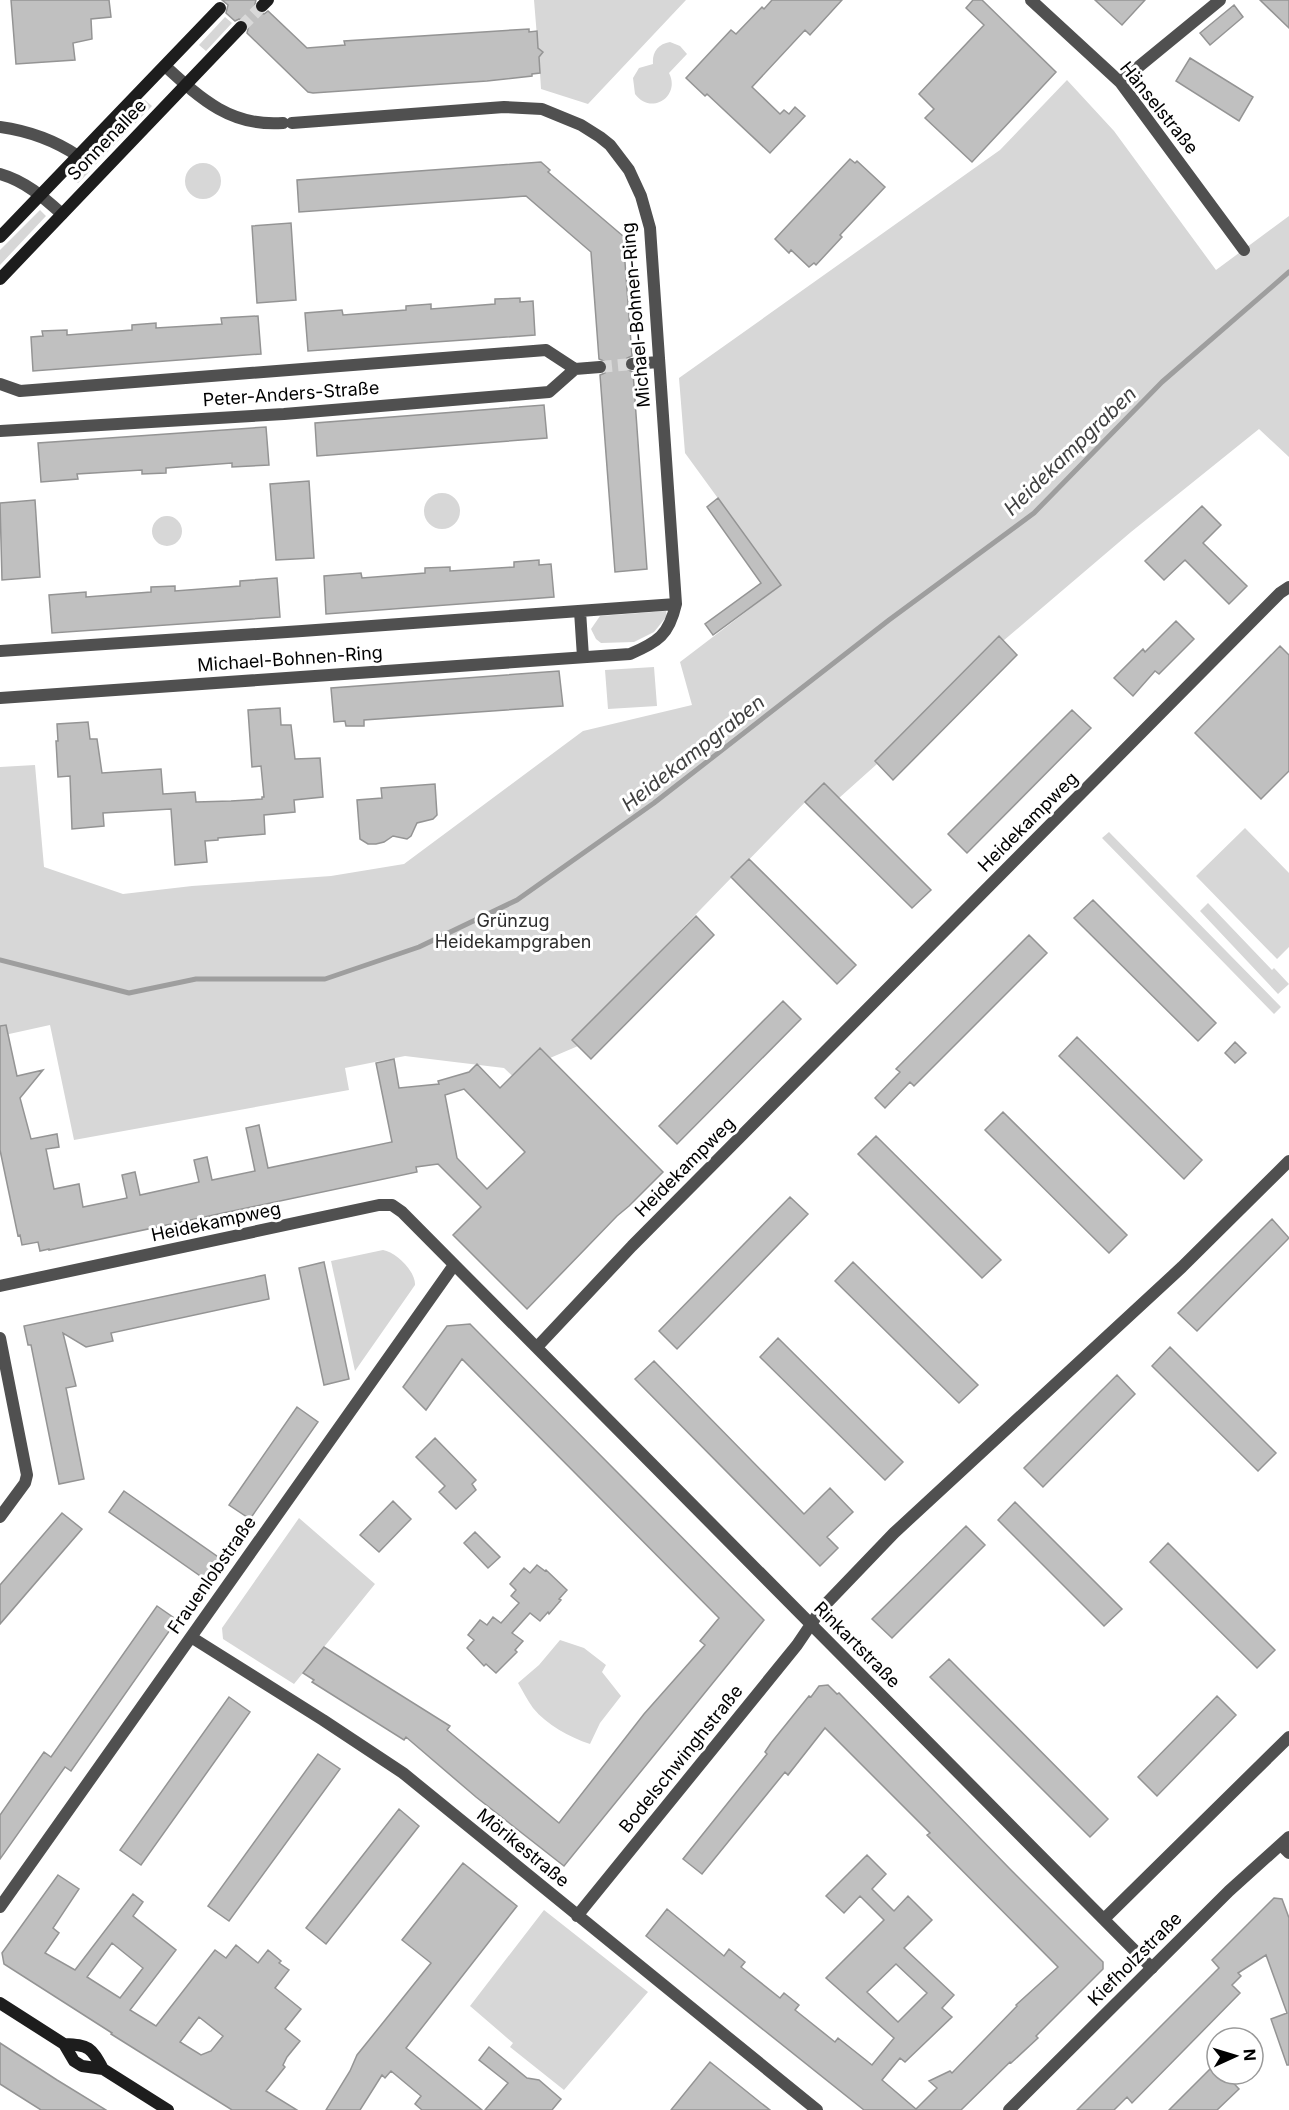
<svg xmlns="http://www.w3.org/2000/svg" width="1289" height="2110" font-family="Inter,sans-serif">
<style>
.green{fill:#d7d7d7}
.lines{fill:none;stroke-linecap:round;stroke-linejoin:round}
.stream{stroke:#9e9e9e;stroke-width:5}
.building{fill:#c0c0c0;stroke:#949494;stroke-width:1.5;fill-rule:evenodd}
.minor-tunnel{stroke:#d9d9d9;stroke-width:12;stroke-dasharray:12 6;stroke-linecap:butt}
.secondary-tunnel{stroke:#d9d9d9;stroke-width:12;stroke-dasharray:12 6;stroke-linecap:butt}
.minor{stroke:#505050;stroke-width:12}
.tertiary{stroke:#505050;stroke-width:12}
.secondary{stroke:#1d1d1d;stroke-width:12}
.labels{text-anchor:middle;stroke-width:6;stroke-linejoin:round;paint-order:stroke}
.street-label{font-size:18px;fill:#000;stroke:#fff}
.park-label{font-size:18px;fill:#2e2e2e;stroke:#fff}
.water-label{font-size:20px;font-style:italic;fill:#3f3f3f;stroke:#fff}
</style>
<rect width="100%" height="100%" fill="#fff"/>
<path class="green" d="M534 0H686L588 104 541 89 539 56 542 54V51L538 49Z
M225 17 232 23 206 51 199 45Z
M670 42 680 46 687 54 669 73C681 96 651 116 635 94L633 78 639 68 653 64C652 52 658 44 670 42Z
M1067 80 1114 131 1216 270 1289 216V457L1259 429 1131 532 1003 641 998 637 875 761 877 764 839 798 823 784C739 869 658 954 573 1040L578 1046 550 1058 539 1048 518 1070 545 1097 567 1075 580 1089 553 1115 504 1068 405 1056 345 1068 349 1090 74 1140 50 1025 0 1036V767L35 765 44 867 123 894 192 886 331 876 404 864 583 731 692 705 680 662 781 585 685 453 679 378 1000 150Z
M145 100 152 106 95 165 88 159Z
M185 181a18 18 0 1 1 36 0a18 18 0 1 1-36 0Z
M83 164 90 171 78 183 71 177Z
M40 210 46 216 0 265V250Z
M424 511a18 18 0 1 1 36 0a18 18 0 1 1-36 0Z
M152 531a15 15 0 1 1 30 0a15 15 0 1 1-30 0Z
M666 611 667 616 654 632 634 642 601 643 596 639 591 629 600 616Z
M654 667 657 706 608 709 605 670Z
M1245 828 1289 873V947L1277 959 1196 876Z
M1109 832 1281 1007 1274 1014 1102 838Z
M1208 903 1272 970 1274 968 1289 984 1278 994 1200 911Z
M383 1250C396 1252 416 1272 415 1285L355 1371 331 1261Z
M299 1518 375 1584 294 1684 223 1639 222 1628Z
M560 1640 584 1648 606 1665 602 1672 621 1696 600 1723 590 1744C569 1737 547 1725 533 1708 527 1700 523 1691 518 1683L539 1665Z
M544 1910 648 1992 564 2090 510 2047 513 2043 470 2006Z"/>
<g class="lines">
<path class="stream" d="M0 960 129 993 196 979H325L419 947 517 900 654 803 889 620 1034 513 1162 382 1289 272"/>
</g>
<path class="building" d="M11 0H109L111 17 91 19 92 39 73 43 75 60 16 64Z
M222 0H256L254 8 257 12 264 14 268 11 307 48 345 45 344 41 529 29V32L537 31 538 48 543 52 539 57 540 73 532 74V76L487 81 313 93 308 92 247 33 249 25 246 21 239 19 235 21 226 13 228 5Z
M772 0H842L810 35 805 30 752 87 780 114 784 110 789 114 795 107 805 116 770 153 707 94 705 96 686 78 731 30 736 34 762 7 764 9Z
M973 0H982L1056 72 972 162 925 118 934 109 919 94 984 25 966 8Z
M1095 0H1145L1122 25Z
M1260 0H1289V28Z
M1234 5 1243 17 1210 45 1200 33Z
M1190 58 1253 97 1239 121 1176 81Z
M850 159 855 163 857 161 885 187 840 235 842 237 816 265 814 263 809 267 791 250 789 253 775 239Z
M541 162 550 170 548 172 623 236 632 356 627 358 624 364 626 369 633 372 647 569 615 572 600 375 605 373 608 367 606 362 599 359 591 252 526 196 299 212 297 180Z
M291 223 296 300 257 303 252 226Z
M520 298V302L533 301 535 335 308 351 305 313 342 310 343 315 406 310V306L431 304V309L495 304V299Z
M258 316 261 354 33 371 31 337 43 336 42 331 67 330V335L132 330V325L156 323V328L222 324 221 318Z
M544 405 547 438 317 456 315 423Z
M266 427 269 465 232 467V463L166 468V473L142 474V470L77 474 78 479 41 482 38 443Z
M309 481 314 558 276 560 270 484Z
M718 498 781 585 713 635 705 624 761 583 707 507Z
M35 500 40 577 2 580 0 503Z
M1202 506 1221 525 1203 543 1247 586 1229 604 1185 560 1164 580 1145 561Z
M539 560V565L551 564 554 597 326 614 324 576 361 573 362 578 425 573V568L450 567V571L514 567V562Z
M277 578 280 617 52 633 49 595 86 592V597L151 592V587L175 586V591L240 586V581Z
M1176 621 1194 639 1159 674 1155 671 1133 696 1114 678 1143 649 1145 652Z
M999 636 1017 655 893 780 875 761Z
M1280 646 1289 655V771L1261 799 1195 733Z
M559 671 563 706 364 720V726H346L345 721 334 722 331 688Z
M280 708 281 725H291L295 759 320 758 323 797 294 800 295 812 264 815 265 834 218 838V840L205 841 207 862 175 865 171 809 103 813 104 826 72 829 70 776 58 777 56 741H58L57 724 88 722 90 739H97L102 773 161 769 163 794 195 792 196 802 231 801 262 799V797H264L261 766 252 767 248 710Z
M1072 710 1091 728 967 853 948 834Z
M824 783 931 890 912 908 805 802Z
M435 784 437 815 433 819 417 823 411 836 407 839 393 836 384 842 376 844H368L360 839 357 800 382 798 381 788Z
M749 859 856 965 837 984 731 877Z
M1093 900 1216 1023 1198 1041 1074 918Z
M696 916 714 935 591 1059 572 1040Z
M1029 935 1047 953 914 1086 910 1082 885 1108 875 1098 900 1072 896 1069Z
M783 1001 801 1019 677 1144 659 1126Z
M6 1025 17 1076 43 1070 20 1098 31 1139 57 1134 59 1147 46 1149 54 1189 79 1184 83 1207 127 1198 122 1175 135 1172 140 1195 199 1182 194 1160 207 1157 212 1180 255 1171 246 1128 259 1125 268 1168 392 1142 376 1063 394 1059 399 1088 439 1084 438 1081 469 1072 477 1064 500 1088 540 1048 663 1172 629 1206 617 1216 527 1309 453 1235 481 1207 438 1164 416 1167 417 1172 49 1250V1249L40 1251 38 1242 22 1245 20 1235 18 1236 0 1150V1026ZM464 1089 525 1152 487 1189 457 1158 445 1095Z
M1077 1037 1202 1160 1184 1179 1059 1056Z
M1235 1042 1246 1053 1235 1063 1225 1053Z
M1003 1112 1127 1235 1109 1253 985 1130Z
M876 1136 1001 1260 982 1278 858 1154Z
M790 1197 808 1214 677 1349 659 1331Z
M1272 1219 1289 1238 1197 1331 1178 1313Z
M324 1262 349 1379 324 1385 299 1268Z
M853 1262 978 1385 959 1403 835 1281Z
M265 1275 269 1299 111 1333 113 1341 86 1347 63 1333 76 1386 66 1388 84 1479 59 1484 31 1345H28L24 1326Z
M470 1324 764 1620 564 1866 476 1797 406 1737 404 1740 312 1682 314 1680 303 1673 324 1647 450 1726 447 1730 559 1823 644 1714 705 1645 700 1641 719 1618 462 1359 426 1410 403 1387 447 1326Z
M778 1338 903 1462 885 1480 760 1357Z
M1170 1347 1276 1453 1258 1471 1152 1366Z
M654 1361 804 1514 830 1488 853 1512 827 1537 838 1548 820 1566 635 1379Z
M1117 1375 1135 1394 1043 1487 1024 1468Z
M297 1407 318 1422 250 1519 229 1505Z
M435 1438 476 1480 472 1484 476 1490 456 1509 439 1492 445 1486 416 1457Z
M124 1491 221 1559 206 1580 109 1512Z
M393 1501 411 1519 379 1552 360 1535Z
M1015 1502 1122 1609 1104 1626 998 1520Z
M62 1513 82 1529 0 1624V1585Z
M966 1526 985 1545 892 1638 872 1619Z
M475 1532 500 1557 488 1568 464 1543Z
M1168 1543 1275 1650 1257 1668 1150 1562Z
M537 1565 545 1571 546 1570 567 1590 559 1599 561 1600 549 1614 548 1612 540 1621 530 1613 512 1633 523 1641 515 1650 517 1652 496 1673 486 1664 484 1666 467 1648 474 1640 468 1635 480 1620 487 1625 493 1617 501 1623 519 1603 511 1596 516 1590 510 1584 524 1568 530 1573Z
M157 1606 177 1620 71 1771 65 1767 0 1859V1815L44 1752 51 1757Z
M949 1659 1108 1819 1090 1837 930 1677Z
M828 1685 837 1694 839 1693 1009 1868 1103 1962V1969L1036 2036 1038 2038 1011 2063 1010 2062 961 2110H864L646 1936 667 1909 724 1956 729 1949 745 1962 741 1967 780 1998 784 1993 799 2005 795 2010 835 2042 838 2038 872 2065 894 2038 826 1978 884 1920 860 1896 844 1913 826 1896 867 1855 886 1874 872 1889 894 1911 908 1896 932 1920 904 1948 954 1995 942 2008 952 2017 905 2062 900 2058 882 2080 916 2109 937 2088 929 2081 950 2071 952 2073 1017 2006 1016 2005 1058 1967 927 1835 930 1833 825 1728 788 1775 785 1772 702 1874 683 1859 767 1754 765 1752 771 1743 809 1696 811 1697 819 1686ZM896 1964 927 1993 898 2022 867 1992Z
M1217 1696 1236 1715 1157 1796 1138 1777Z
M229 1697 250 1712 141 1865 120 1850Z
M318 1754 340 1769 229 1921 208 1906Z
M399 1809 419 1826 326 1944 306 1928Z
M463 1863 517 1906 406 2048 482 2110H422L415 2104 421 2096 391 2071 385 2078 382 2075 360 2110H326L350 2071 357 2055 431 1963 402 1940Z
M58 1875 79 1889 53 1928 59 1933 45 1953 75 1970 133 1894 143 1902 133 1916 176 1950 130 2010 156 2026 215 1950 226 1958 236 1945 258 1963 268 1950 281 1961 279 1963 289 1970 275 1988 301 2009 285 2029 300 2041 287 2057 283 2065 285 2067 266 2091 297 2110H232L111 2034 112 2033 4 1964 2 1953ZM112 1943 143 1968 120 1998 87 1977ZM199 2017 223 2036 211 2051 201 2055 180 2042Z
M1274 1898 1282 1899 1289 1918V2065H1287L1271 2019 1287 2013 1266 1955 1238 1973 1241 1976 1232 1985 1240 1993 1132 2103 1127 2097 1114 2110H1077L1219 1968 1212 1960Z
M0 2043 57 2080 106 2110H41L0 2084Z
M489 2047 527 2078 539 2080 561 2099 552 2110H485L508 2083 479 2060Z
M710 2062 761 2103 770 2110H671Z
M1217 2062V2074H1225L1239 2089 1217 2110H1169Z"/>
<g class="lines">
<path class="minor-tunnel" d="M600 367 632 364"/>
<path class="secondary-tunnel" d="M241 27 262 6"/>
<path class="minor" d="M1031 0 1120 82 1244 250
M165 66C201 99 231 127 283 123
M1120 82 1220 0
M0 127C29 131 54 140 78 156
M0 174C25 181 43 197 62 214
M632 364 659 362
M0 384 20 391 546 350 575 369 600 367
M0 431 284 414 549 392 575 369
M580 611 583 657
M0 651 302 631 676 604
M0 698 630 654C658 642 669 635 676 604L650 228 641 196 629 170 610 145 600 137 581 125 542 109 504 107 292 123
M0 1286 379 1205H392L402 1212 1152 1968
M0 1338 27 1475 25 1483 0 1517
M537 1347 632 1246 1280 593 1289 587
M191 1637 323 1720 403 1773 817 2110
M1281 1845 1289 1853
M0 1907 454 1265
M577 1916 797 1645 822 1608 894 1533 1182 1267 1289 1161
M1104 1919 1289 1737"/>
<path class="tertiary" d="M1009 2110 1229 1891 1289 1837"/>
<path class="secondary" d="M262 6 268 0
M0 237 220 8
M0 279 241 27
M0 2003 64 2044 74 2061 82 2066 103 2069 168 2110
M64 2044C89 2045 91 2047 103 2069"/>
</g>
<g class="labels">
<g class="street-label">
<text transform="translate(1159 108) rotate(51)" y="6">Hänselstraße</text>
<text transform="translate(107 140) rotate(-46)" y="6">Sonnenallee</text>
<text transform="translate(636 315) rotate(-95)" y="6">Michael-Bohnen-Ring</text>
<text transform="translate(291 394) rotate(-4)" y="6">Peter-Anders-Straße</text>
<text transform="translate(290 659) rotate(-4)" y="6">Michael-Bohnen-Ring</text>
<text transform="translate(1028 822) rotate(-45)" y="6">Heidekampweg</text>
<text transform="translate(685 1167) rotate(-45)" y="6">Heidekampweg</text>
<text transform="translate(216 1222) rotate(-12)" y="6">Heidekampweg</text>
<text transform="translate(212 1575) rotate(-55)" y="6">Frauenlobstraße</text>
<text transform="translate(857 1645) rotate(45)" y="6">Rinkartstraße</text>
<text transform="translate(681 1759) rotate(-51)" y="6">Bodelschwinghstraße</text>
<text transform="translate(523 1848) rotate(39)" y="6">Mörikestraße</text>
<text transform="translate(1135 1959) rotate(-45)" y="6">Kiefholzstraße</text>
</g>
<g class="park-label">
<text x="513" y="927">Grünzug<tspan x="513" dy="21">Heidekampgraben</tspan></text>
</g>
<g class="water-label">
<text transform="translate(1070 451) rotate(-44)" y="7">Heidekampgraben</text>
<text transform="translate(693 753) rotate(-38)" y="7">Heidekampgraben</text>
</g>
</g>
<g transform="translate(1235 2056) rotate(86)"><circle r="28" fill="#ffffff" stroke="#999999" stroke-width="1.5"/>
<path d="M0-4.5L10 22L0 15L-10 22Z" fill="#000000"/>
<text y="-9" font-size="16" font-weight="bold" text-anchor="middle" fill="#000000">N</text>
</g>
</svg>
